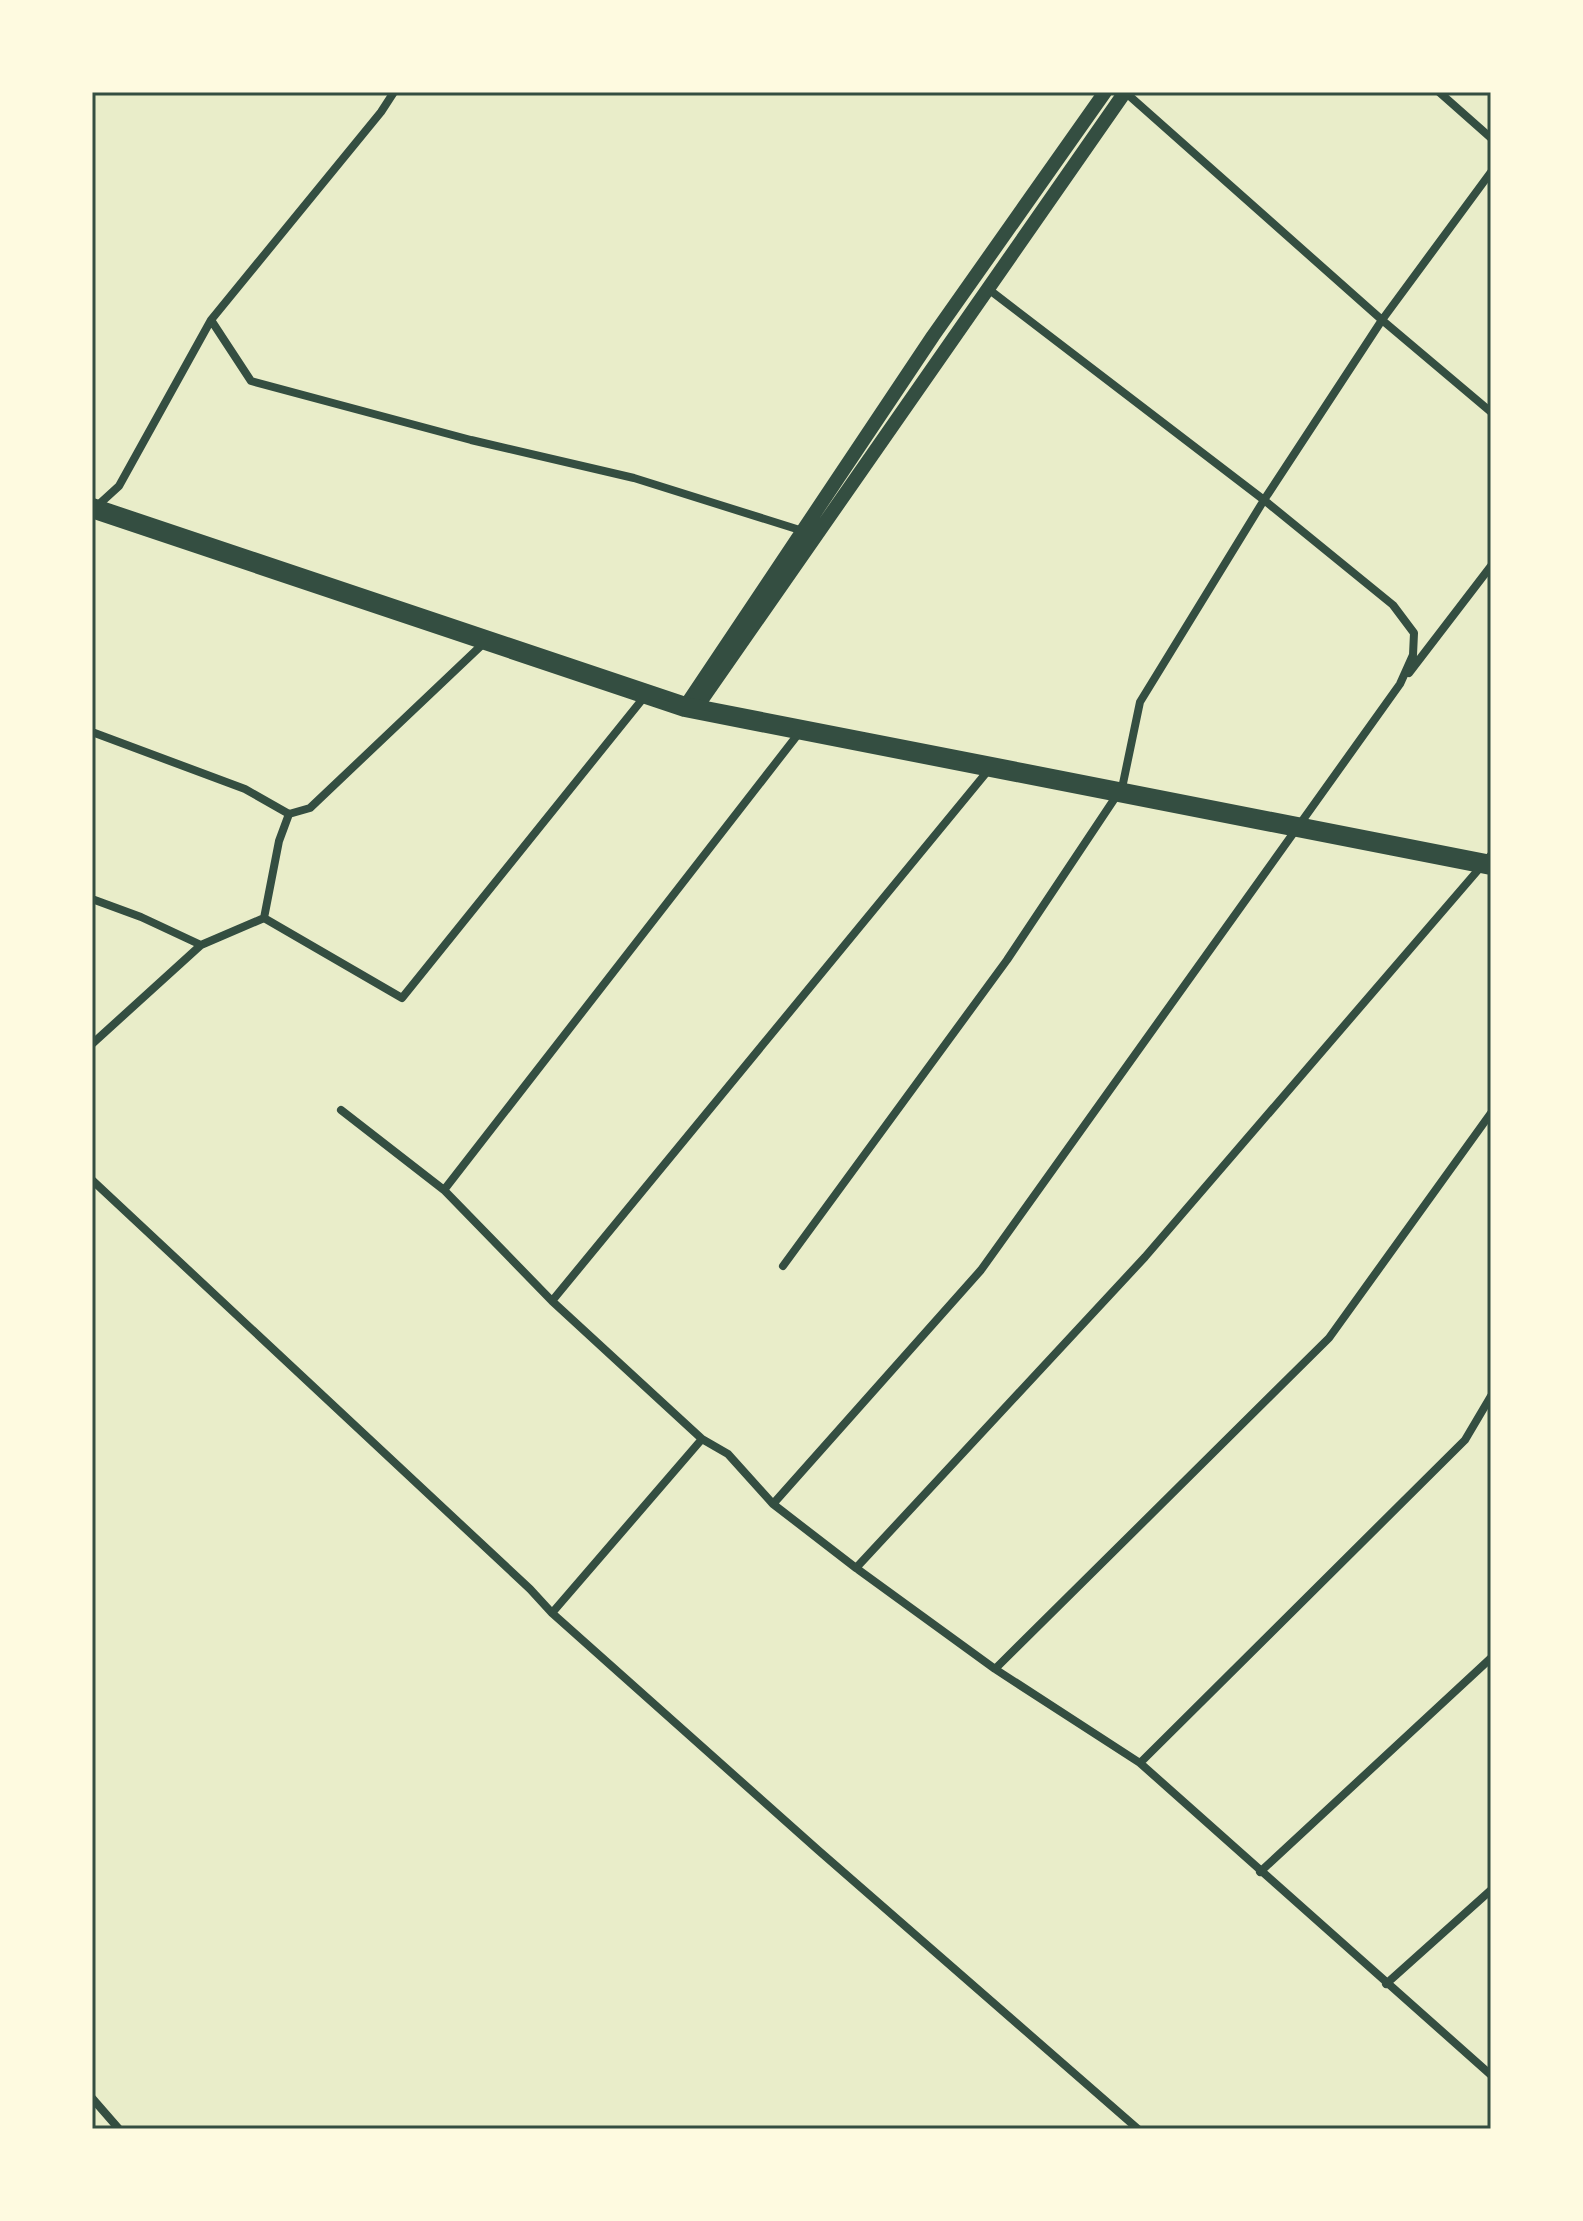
<svg xmlns="http://www.w3.org/2000/svg" width="1583" height="2221" font-family="'Source Sans 3',sans-serif">
<style>
.lines{fill:none;stroke-linecap:round;stroke-linejoin:round}
.minor{stroke:#344e41;stroke-width:8}
.tertiary{stroke:#344e41;stroke-width:14}
.primary{stroke:#344e41;stroke-width:20}
.neatline{fill:none;stroke:#344e41;stroke-width:3}
</style>
<rect width="100%" height="100%" fill="#e9edc9"/>
<g class="lines">
<path class="minor" d="M394 92 381 112 211 320 251 381 471 440 634 478 803 531
M1125 92 1382 320 1491 412
M1439 92 1491 138
M96 507 119 486 211 320
M1409 673 1491 566
M92 732 245 789 289 814 310 808 486 641
M92 899 141 917 201 945
M264 918 279 841 289 814
M92 1044 201 945 264 918 402 998 645 696
M341 1110 444 1190 552 1301 702 1439 728 1454 773 1504 856 1568 995 1669 1140 1763 1491 2075
M92 1180 530 1589 552 1613 818 1850 1138 2129
M444 1190 799 733
M783 1266 1007 960 1115 798 1121 793 1140 702 1264 500 1382 320 1491 172
M552 1301 991 767
M773 1504 981 1270 1400 684 1413 655 1414 633 1393 605 1264 500 987 288
M856 1568 1145 1257 1491 855
M552 1613 702 1439
M995 1669 1329 1338 1491 1113
M1140 1763 1465 1440 1491 1396
M1260 1872 1491 1658
M1386 1984 1491 1890
M92 2098 119 2129"/>
<path class="tertiary" d="M685 707 933 336 1105 92
M696 708 1125 92"/>
<path class="primary" d="M92 508 685 707 1491 865"/>
</g>
<rect width="1583" height="2221" fill="none" stroke="#fefae0" stroke-width="188"/>
<rect x="94" y="94" width="1395" height="2033" class="neatline"/>
</svg>
